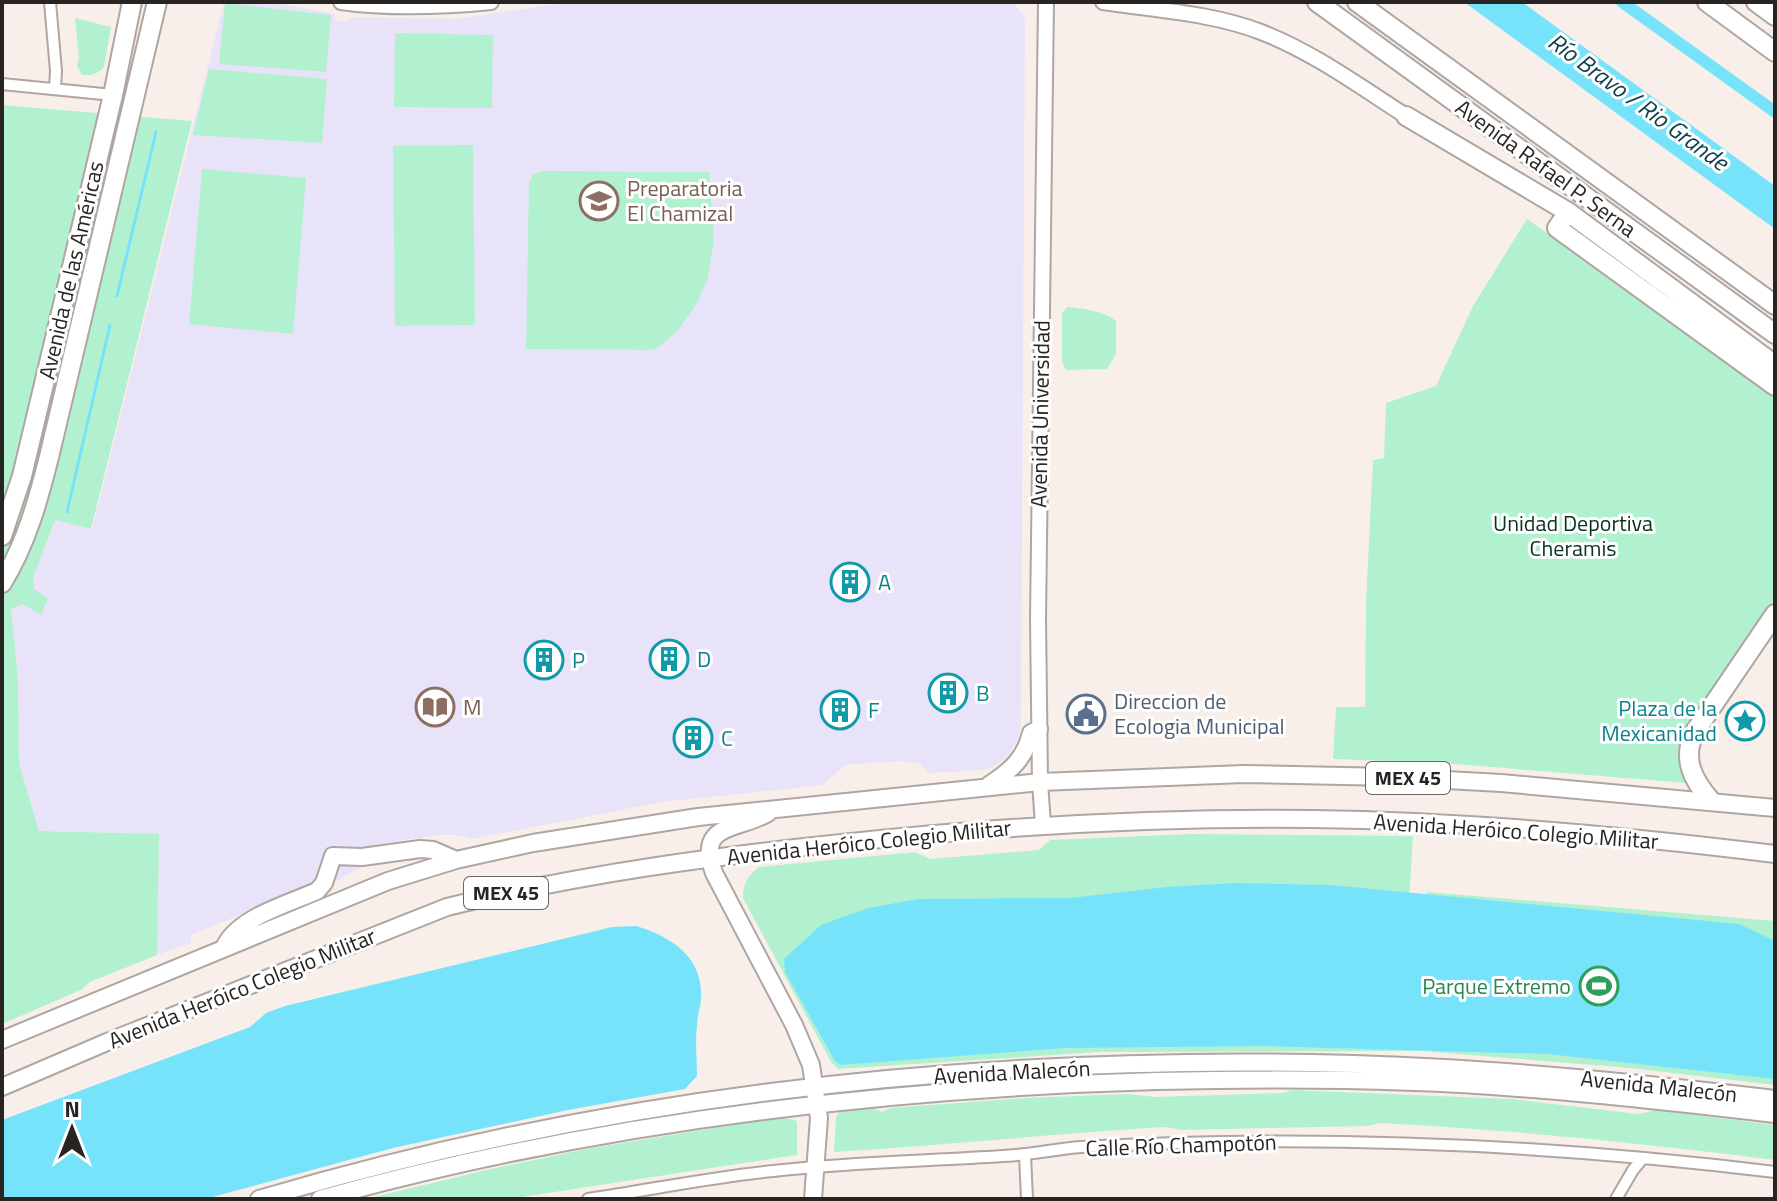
<svg xmlns="http://www.w3.org/2000/svg" width="1777" height="1201" font-family="'Titillium Web',sans-serif">
<style>
.education{fill:#e9e3f9}
.green{fill:#b2f1d0}
.water{fill:#76e3fb}
.lines{fill:none;stroke-linecap:round;stroke-linejoin:round}
.stream{stroke:#76e3fb;stroke-width:3}
.canal{stroke:#76e3fb;stroke-width:12}
.street-casing{stroke:#afa6a1;stroke-width:14}
.secondary-casing{stroke:#afa6a1;stroke-width:18}
.primary-casing{stroke:#afa6a1;stroke-width:20}
.highway-casing{stroke:#afa6a1;stroke-width:22}
.street{stroke:#fff;stroke-width:10}
.secondary{stroke:#fff;stroke-width:14}
.primary{stroke:#fff;stroke-width:16}
.highway{stroke:#fff;stroke-width:18}
.labels{text-anchor:middle;stroke-width:6;stroke-linejoin:round;paint-order:stroke}
.shield{fill:#fefefe;stroke:#686564;stroke-width:2}
.shield-label{font-size:20px;font-weight:bold;fill:#282422}
.street-label{font-size:22px;fill:#282422;stroke:#fefefe}
.education-label{font-size:22px;fill:#785e54;stroke:#fefefe;text-anchor:start}
.park-label{font-size:22px;fill:#0a3221;stroke:#fefefe}
.culture-label{font-size:22px;fill:#0d838f;stroke:#fefefe;text-anchor:start}
.service-label{font-size:22px;fill:#4e5e75;stroke:#fefefe;text-anchor:start}
.leisure-label{font-size:22px;fill:#27864d;stroke:#fefefe;text-anchor:end}
.water-label{font-size:24px;font-style:italic;fill:#0c3f49;stroke:#fefefe}
</style>
<rect width="100%" height="100%" fill="#f9efea"/>
<path class="education" d="M224 2H270L335 14V20L343 21 356 17 456 19 569 2H1012L1016 5 1024 16 1025 24 1021 720 1019 736 1008 756 993 767 982 770 929 773 920 764 902 761 845 765 823 785 662 802 472 839 458 835H439L374 845V861L334 882 325 890 314 885 191 935V943L157 955 159 834 39 831 19 763 18 677 11 609 22 604 41 615 32 584 33 578 55 520 92 529Z"/>
<path class="green" d="M225 3 331 15 326 72 219 64Z
M75 18 111 27 104 67C100 73 91 76 82 75L77 66 79 58Z
M395 33 493 35 492 108 394 107Z
M209 69 327 79 322 143 193 135Z
M2 105 192 121 91 529 55 520 33 578 34 589 48 598 41 615 22 604 11 609 18 677 19 763 39 831 159 834 157 955 90 982 81 990 2 1024Z
M473 145 475 325 395 326 393 146Z
M202 169 306 178 293 334 189 324Z
M540 171 709 172 714 241 707 280 697 303 677 332 654 350 526 349 529 182 533 175Z
M1527 219 1775 397V599L1683 730 1679 760 1686 783 1443 763 1333 759 1336 707H1365L1366 601 1373 460 1384 458 1386 403 1436 386 1473 306Z
M1067 307C1083 308 1103 311 1116 321V354L1107 369 1066 370 1062 362V314Z
M1190 834 1413 836 1409 902 1425 904 1427 892 1775 921V1085L1630 1068 1421 1051 1099 1052 838 1069 831 1062 743 898C743 883 748 876 759 867L915 852 930 859 1039 850 1050 840Z
M1291 1090 1511 1099 1638 1114 1656 1110 1775 1125V1160C1643 1143 1513 1130 1380 1123L1368 1126 1183 1130 1164 1127C1053 1134 944 1145 834 1152L836 1117 839 1112C856 1110 866 1103 882 1112L890 1108 1026 1098 1128 1094 1155 1097 1284 1093Z
M781 1117 797 1121V1155L509 1199H366L482 1171 586 1149Z"/>
<path class="water" d="M1464 2H1522L1775 186V229Z
M1234 883 1331 885 1739 924 1775 941V1079L1548 1054 1265 1046 1065 1048 840 1065 835 1061 785 972 784 959 821 925 868 908 919 899 1070 898 1167 887Z
M636 926C672 937 704 957 701 1000 700 1008 697 1017 697 1025 695 1042 697 1059 697 1076L685 1089 568 1110 393 1148 205 1199H2V1120L250 1027 266 1013 285 1006 612 927Z"/>
<g class="lines">
<path class="stream" d="M117 296 156 132
M67 512 110 325"/>
<path class="canal" d="M1622 2 1775 112"/>
<defs>
<path id="street" d="M50 2 56 71 55 88
M2 84 113 95
M1025 1155 1027 1199
M588 1199C650 1190 711 1177 773 1171 848 1162 927 1161 1003 1156 1029 1155 1055 1149 1081 1147 1313 1134 1545 1144 1775 1172
M1616 1199 1633 1170 1643 1158"/>
<path id="secondary" d="M341 2C391 9 440 7 491 2
M1103 2C1155 10 1212 13 1261 32 1313 52 1359 86 1406 116
M1043 825 1040 782 1038 619 1046 2"/>
<path id="primary" d="M989 785C1010 771 1025 759 1031 733L1039 729
M768 813C737 831 696 822 714 873L794 1025 811 1065 819 1118 813 1199
M224 948C236 918 288 904 317 891L324 883 333 856 362 857 420 849 433 850 456 860
M2 1040 388 881 456 860 533 843 698 817 1040 782 1244 774 1392 777 1501 783 1775 808
M2 1087 107 1042 447 907C579 874 715 856 851 842 1005 826 1159 817 1313 819 1467 821 1622 835 1775 854
M259 1199C613 1094 985 1054 1354 1064 1495 1068 1635 1082 1775 1099
M320 1199C593 1123 875 1089 1157 1081 1277 1078 1399 1078 1518 1088 1604 1094 1690 1104 1775 1114"/>
<path id="highway" d="M1317 2 1775 334
M1357 2 1775 305
M1707 2 1775 52
M1756 2 1775 16
M1406 116 1568 212 1775 365
M1568 212 1557 228 1775 386
M2 536 22 476 113 95 132 2
M2 583C26 544 38 501 49 457L157 2
M1711 801C1693 780 1682 760 1694 733L1775 614"/>
</defs>
<use href="#street" class="street-casing"/>
<use href="#secondary" class="secondary-casing"/>
<use href="#primary" class="primary-casing"/>
<use href="#highway" class="highway-casing"/>
<use href="#street" class="street"/>
<use href="#secondary" class="secondary"/>
<use href="#primary" class="primary"/>
<use href="#highway" class="highway"/>
</g>
<defs>
<symbol id="school-ring" viewBox="-11 -11 22 22"><circle r="9.5" fill="#fefefe" stroke="#8d6e63" stroke-width="1.5"/><path d="M0-5L7-2L0 1L-7-2ZM-4 1L0 2.5L4 1V4Q0 6-4 4Z" fill="#8d6e63"/></symbol>
<symbol id="building-ring" viewBox="-11 -11 22 22"><circle r="9.5" fill="#fefefe" stroke="#0f9aa8" stroke-width="1.5"/><path d="M-4-6H4V6H1V3H-1V6H-4ZM-2.5-4.3h1.7v1.8h-1.7ZM.8-4.3h1.7v1.8H.8ZM-2.5-1h1.7V.8h-1.7ZM.8-1h1.7V.8H.8Z" fill="#0f9aa8"/></symbol>
<symbol id="library-ring" viewBox="-11 -11 22 22"><circle r="9.5" fill="#fefefe" stroke="#8d6e63" stroke-width="1.5"/><path d="M-6-4Q-3-5.5-.7-3.5V5Q-3 3-6 4ZM6-4Q3-5.5 .7-3.5V5Q3 3 6 4Z" fill="#8d6e63"/></symbol>
<symbol id="civic-ring" viewBox="-11 -11 22 22"><circle r="9.5" fill="#fefefe" stroke="#5c6f8a" stroke-width="1.5"/><path d="M-.6-6.5H3V-4.5H.6V-3L4-1V1h2V6H-6V1h2V-1L-.6-3ZM-1.2 2.5V6h2.4V2.5Z" fill="#5c6f8a"/></symbol>
<symbol id="sight-ring" viewBox="-11 -11 22 22"><circle r="9.5" fill="#fefefe" stroke="#0f9aa8" stroke-width="1.5"/><path d="M0-6L1.8-2.2L6-1.7L2.9 1.2L3.7 5.4L0 3.3L-3.7 5.4L-2.9 1.2L-6-1.7L-1.8-2.2Z" fill="#0f9aa8"/></symbol>
<symbol id="stadium-ring" viewBox="-11 -11 22 22"><circle r="9.5" fill="#fefefe" stroke="#2e9e5b" stroke-width="1.5"/><path d="M0-5a6.5 5 0 1 0 0 10a6.5 5 0 1 0 0-10ZM-3.5-1.8h7v3.6h-7Z" fill="#2e9e5b"/></symbol>
</defs>
<g fill-rule="evenodd">
<use href="#school-ring" x="577" y="179" width="44" height="44"/>
<use href="#building-ring" x="828" y="560" width="44" height="44"/>
<use href="#building-ring" x="647" y="637" width="44" height="44"/>
<use href="#building-ring" x="522" y="638" width="44" height="44"/>
<use href="#building-ring" x="926" y="671" width="44" height="44"/>
<use href="#library-ring" x="413" y="685" width="44" height="44"/>
<use href="#building-ring" x="818" y="688" width="44" height="44"/>
<use href="#civic-ring" x="1064" y="692" width="44" height="44"/>
<use href="#sight-ring" x="1723" y="699" width="44" height="44"/>
<use href="#building-ring" x="671" y="716" width="44" height="44"/>
<use href="#stadium-ring" x="1577" y="964" width="44" height="44"/>
</g>
<g class="labels">
<g class="shield">
<rect x="1366" y="762" width="84" height="32" rx="6"/>
<rect x="464" y="877" width="84" height="32" rx="6"/>
</g>
<g class="shield-label">
<text x="1408" y="785">MEX 45</text>
<text x="506" y="900">MEX 45</text>
</g>
<g class="street-label">
<text transform="translate(1546 168) rotate(36)" y="8">Avenida Rafael P. Serna</text>
<text transform="translate(71 270) rotate(-77)" y="8">Avenida de las Américas</text>
<text transform="translate(1040 414) rotate(-89)" y="8">Avenida Universidad</text>
<text transform="translate(1516 831) rotate(4)" y="8">Avenida Heróico Colegio Militar</text>
<text transform="translate(869 842) rotate(-6)" y="8">Avenida Heróico Colegio Militar</text>
<text transform="translate(242 988) rotate(-22)" y="8">Avenida Heróico Colegio Militar</text>
<text transform="translate(1012 1072) rotate(-3)" y="8">Avenida Malecón</text>
<text transform="translate(1659 1086) rotate(6)" y="8">Avenida Malecón</text>
<text transform="translate(1181 1145) rotate(-2)" y="8">Calle Río Champotón</text>
</g>
<g class="education-label">
<text x="627" y="196">Preparatoria<tspan x="627" dy="25">El Chamizal</tspan></text>
<text x="463" y="715">M</text>
</g>
<g class="park-label">
<text x="1573" y="531">Unidad Deportiva<tspan x="1573" dy="25">Cheramis</tspan></text>
</g>
<g class="culture-label">
<text x="878" y="590">A</text>
<text x="697" y="667">D</text>
<text x="572" y="668">P</text>
<text x="976" y="701">B</text>
<text x="1717" y="716" text-anchor="end">Plaza de la<tspan x="1717" dy="25">Mexicanidad</tspan></text>
<text x="868" y="718">F</text>
<text x="721" y="746">C</text>
</g>
<g class="service-label">
<text x="1114" y="709">Direccion de<tspan x="1114" dy="25">Ecologia Municipal</tspan></text>
</g>
<g class="leisure-label">
<text x="1571" y="994">Parque Extremo</text>
</g>
<g class="water-label">
<text transform="translate(1638 102) rotate(36)" y="8">Río Bravo / Rio Grande</text>
</g>
</g>
<rect width="1777" height="1201" fill="none" stroke="#282422" stroke-width="8"/>
<g transform="translate(72 1129)" stroke="#fefefe" stroke-width="6" paint-order="stroke">
<path d="M0-6L14 30L0 20L-14 30Z" fill="#282422"/>
<text y="-12" font-size="22" font-weight="bold" text-anchor="middle" fill="#282422">N</text>
</g>
</svg>
